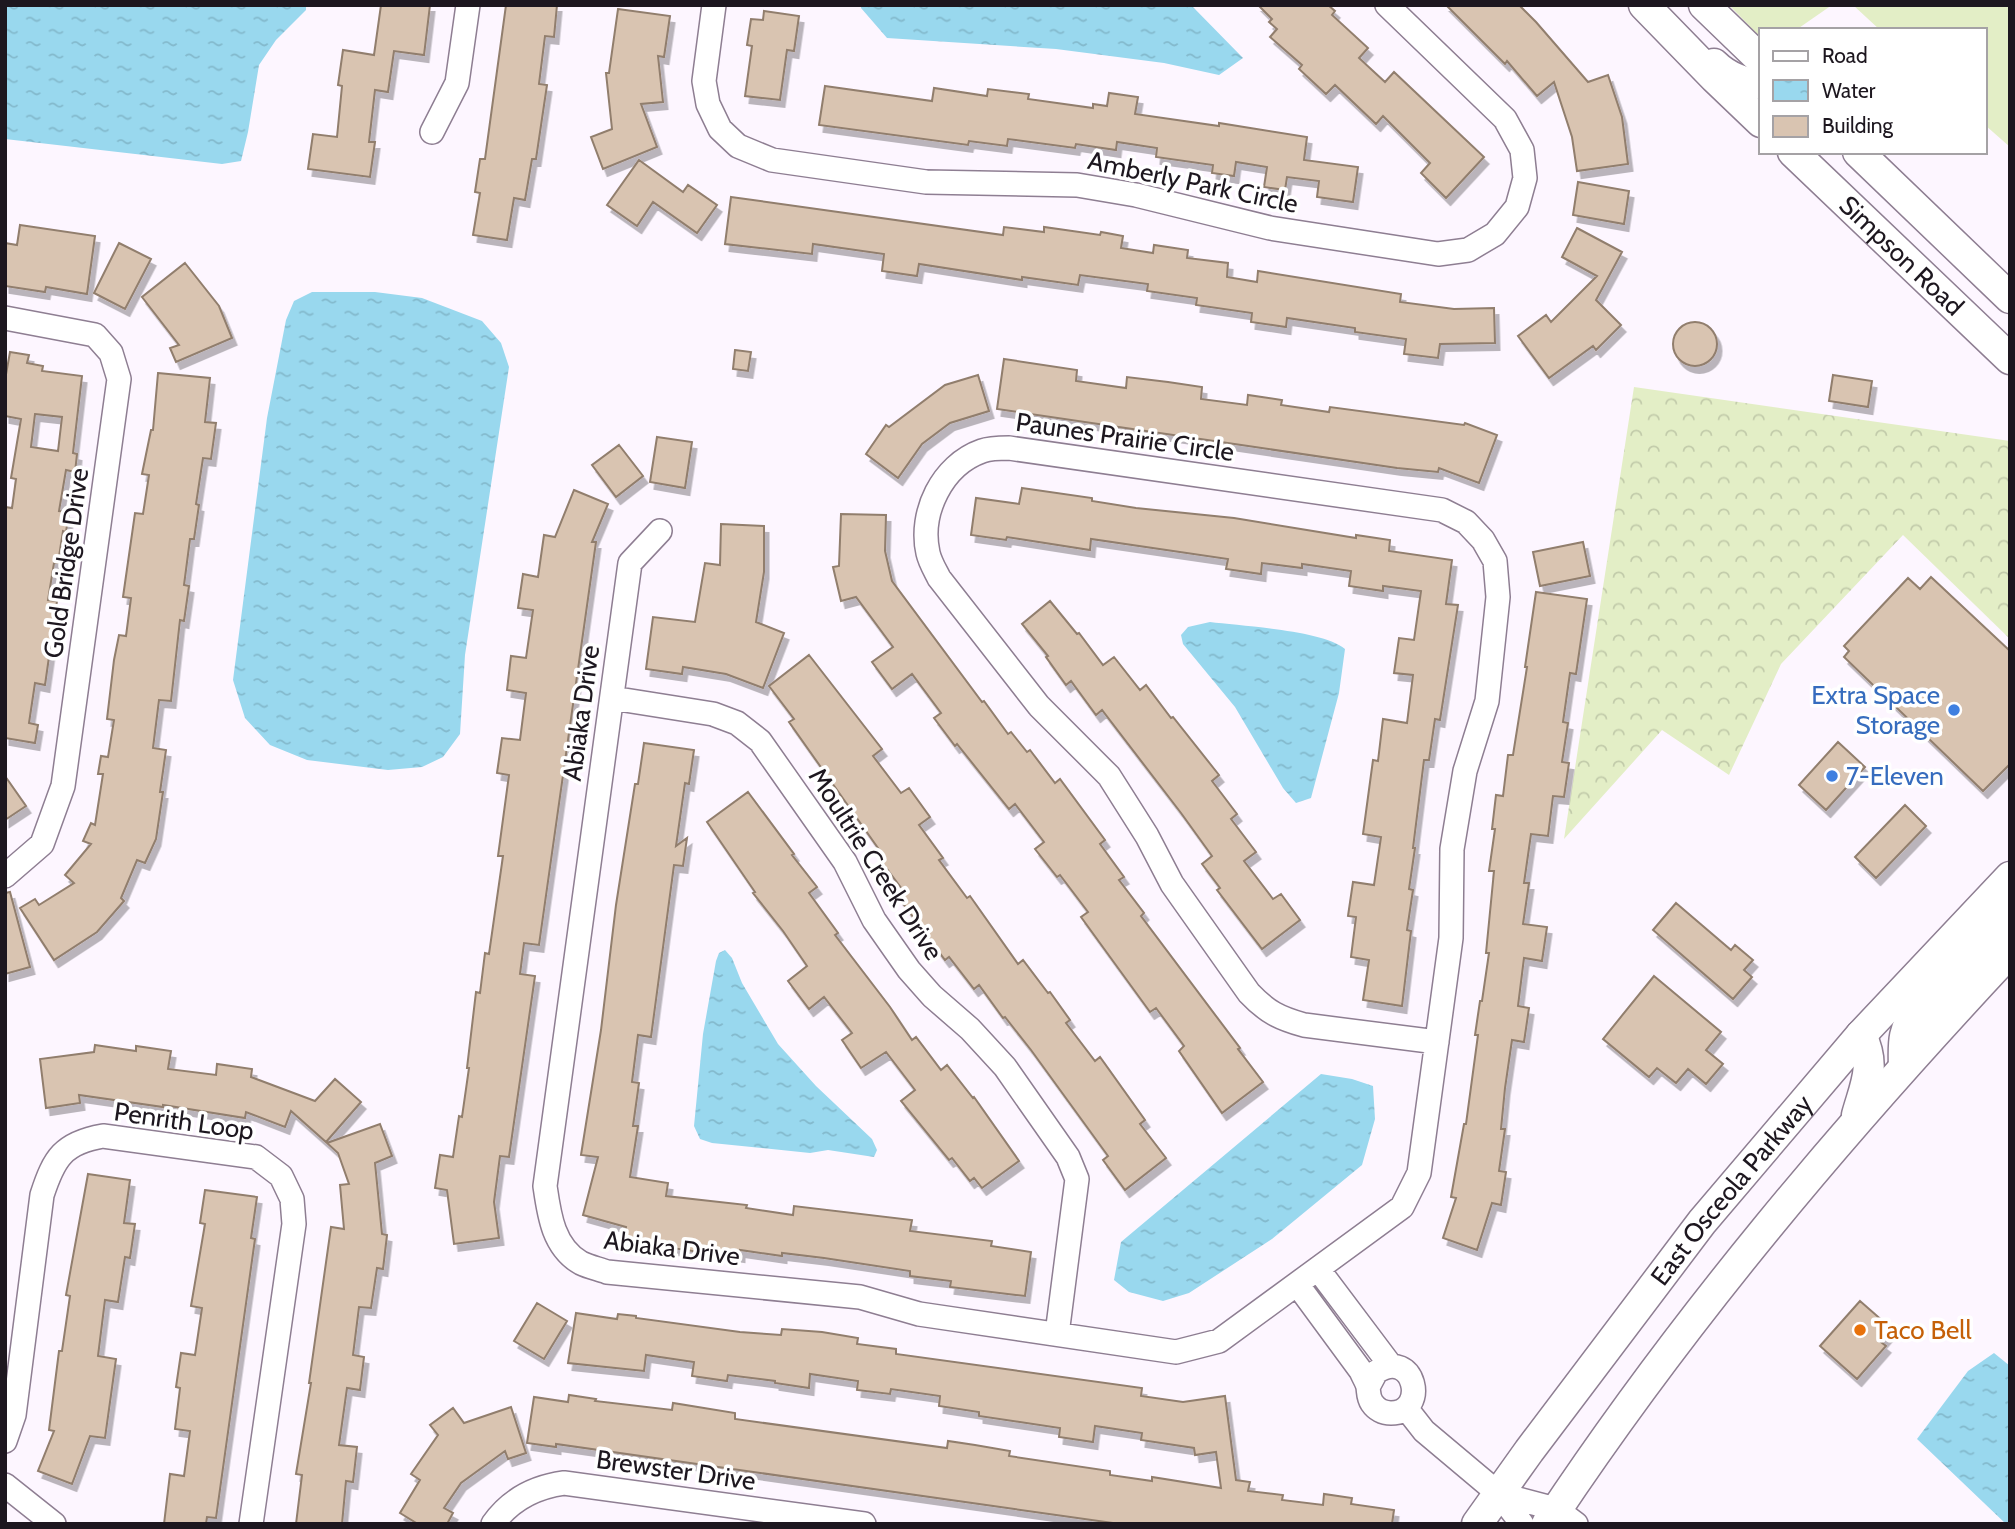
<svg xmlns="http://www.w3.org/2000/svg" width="2015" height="1529" font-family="Cabin,sans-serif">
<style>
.grass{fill:#e3eec6}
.forest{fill:url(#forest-crowns)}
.water{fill:url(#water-ripples)}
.building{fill:#d9c4b1;stroke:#917e6d;stroke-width:2;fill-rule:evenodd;filter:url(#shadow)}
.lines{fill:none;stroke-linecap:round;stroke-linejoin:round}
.minor-casing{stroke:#8e7e92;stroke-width:26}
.major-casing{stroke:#8e7e92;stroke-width:33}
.minor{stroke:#fff;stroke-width:23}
.major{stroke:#fff;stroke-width:30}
.shop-dot{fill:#3f7fe0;stroke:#fff;stroke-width:2.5}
.food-dot{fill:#e8710a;stroke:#fff;stroke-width:2.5}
.labels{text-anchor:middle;stroke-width:7;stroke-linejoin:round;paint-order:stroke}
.street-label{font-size:26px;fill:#1d171f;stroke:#fff}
.shop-label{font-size:26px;fill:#366cbe;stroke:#fff;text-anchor:end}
.food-label{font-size:26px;fill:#c56008;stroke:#fff;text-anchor:start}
</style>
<defs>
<pattern id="forest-crowns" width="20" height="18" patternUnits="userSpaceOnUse" patternTransform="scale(1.75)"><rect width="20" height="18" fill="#e3eec6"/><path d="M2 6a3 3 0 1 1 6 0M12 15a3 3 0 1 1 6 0" fill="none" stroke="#c2cbaa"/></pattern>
<pattern id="water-ripples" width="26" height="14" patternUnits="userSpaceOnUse" patternTransform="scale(1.75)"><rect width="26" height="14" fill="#99d8ee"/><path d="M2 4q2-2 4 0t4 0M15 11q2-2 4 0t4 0" fill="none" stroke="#83b9cc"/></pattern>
<filter id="shadow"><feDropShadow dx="4.5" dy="7" stdDeviation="0" flood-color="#0004"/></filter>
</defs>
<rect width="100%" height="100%" fill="#fdf6ff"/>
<path class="grass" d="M1729 5H1832L1796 30H1761V38Z
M1853 5H2010V147L1985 125V30H1880Z"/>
<path class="forest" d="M1634 387 2010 441V639L1903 535 1781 664 1729 775 1662 730 1564 839Z"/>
<path class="water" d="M5 5H306V10L276 40 259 65 248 132 241 161 222 164 5 139Z
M861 5H1191L1243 58 1219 75 1164 63 1056 49 887 38 861 8Z
M312 292H375L422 298 482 321 501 343 509 367 465 655 460 734 443 757 422 767 388 770 307 760 270 745 245 718 233 680 267 418 286 320 294 301Z
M1210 622C1241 626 1323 630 1345 649L1339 693 1311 798 1296 803 1283 788 1235 707 1183 644 1181 635 1188 627Z
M725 950 732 958 742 983 778 1044 816 1086 872 1139 877 1150 874 1157 828 1150 810 1153 712 1143 700 1139 694 1126 703 1034 716 961 719 953Z
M1321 1074 1352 1079 1373 1086 1375 1119 1362 1165 1272 1239 1189 1293 1163 1301 1129 1292 1114 1280 1121 1242Z
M1994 1353 2010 1366V1524H2006L1917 1439 1968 1371Z"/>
<path class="building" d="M381 5H430L424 55 394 51 388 92 375 90 369 142H375L370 177 308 169 313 134 337 137 342 86 338 85 343 50 374 55Z
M506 5H557L554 37 545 36 539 84 547 85 536 159H532L525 200 514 198 507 240 473 235 480 193 475 192 480 159H485Z
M1258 5H1328L1335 11 1332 15 1368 48 1359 58 1385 82 1394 72 1484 157 1446 198 1421 173 1430 163 1383 116 1376 124 1335 85 1326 94 1299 69 1302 65 1270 37 1277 29 1269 22 1272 19Z
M1446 5H1519L1536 22 1588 82 1608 75 1622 117 1628 164 1577 171 1572 137 1554 82 1537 96 1507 61 1505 64Z
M618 9 670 16 664 57 658 56 663 102 641 104 657 147 603 169 591 137 612 129 606 73H609Z
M764 11 799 16 794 51 787 50 780 100 745 96 752 46 747 45 751 19 763 20Z
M825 86 932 101 934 88 987 96 988 89 1029 94 1028 99 1093 108V104L1107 106 1109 93 1138 97 1135 114 1219 126V123L1307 137 1304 160 1358 167 1353 202 1317 197 1319 181 1287 177 1285 190 1264 187 1267 167 1236 162 1234 176 1212 173 1213 165 1156 157 1157 148 1117 142 1116 150 1076 144 1075 148 1008 139 1007 146 969 141 968 145 819 125Z
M639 160 683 192 688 185 717 205 697 233 653 202 637 226 607 205Z
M1578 182 1629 191 1624 224 1573 215Z
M731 197 1003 235 1004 227 1044 232V227L1100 235 1101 232 1123 236 1121 248 1153 253 1154 245 1188 250 1187 258 1228 263 1227 277 1257 282 1258 271 1401 294 1400 302 1454 309 1494 308 1495 343 1440 344 1438 358 1404 354 1406 339 1355 332V328L1287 318 1286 327 1251 322 1252 313 1196 305 1197 298 1147 291 1148 284 1080 275 1078 285 1022 277V280L919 264 917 276 882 271 884 254 813 244 812 254 725 244Z
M20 225 95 236 87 294 46 287 45 292 5 286V243L17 245Z
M1577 228 1622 252 1596 300 1621 325 1596 350 1593 346 1549 378 1518 336 1546 315 1551 322 1597 276 1562 257Z
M119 243 151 259 125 309 94 293Z
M185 263 219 306 232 338 176 362 170 348 179 345 142 297Z
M1673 344a22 22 0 1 1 44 0a22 22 0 1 1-44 0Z
M735 350 751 352 748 371 733 369Z
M10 352 29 355 27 363 43 366 42 371 82 376 73 453 77 454 75 472 66 470 59 511 69 512 66 532 63 531 58 563H54L48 600 57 601 45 685 35 683 29 723 38 725 35 743 5 738V507L12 508 16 479 11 478 21 419 5 416V380ZM35 414 62 417 58 451 31 447Z
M1004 359 1077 370 1076 381 1126 388 1127 377 1168 382 1202 387 1201 399 1247 405 1248 395 1282 400 1281 405 1329 412 1330 407 1464 425 1465 423 1497 435 1479 483 1439 468 1438 472 1397 468 997 409Z
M158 373 210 378 205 422 216 423 211 459 203 458 196 504 199 505 194 539H190L184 585 189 586 184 621 180 620 171 701 159 700 153 748 166 750 160 792H163L156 839 145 863 137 860 121 898 124 901 97 932 54 960 20 908 35 899 39 905 74 883 65 875 91 844 83 841 91 823 95 825 103 774H98L101 756 108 757 114 720 107 719 114 660 119 635 126 636 131 598 123 597 135 513 143 514 149 475 142 474 151 430H153Z
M978 375 989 411 950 423 922 444 898 478 866 454 886 425 889 427 945 385Z
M1833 375 1872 381 1868 407 1829 401Z
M657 437 692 442 685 488 650 482Z
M619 445 643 476 616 497 592 465Z
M1022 488 1092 498V501L1136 508 1234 518 1356 538V535L1390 540 1389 551 1452 560 1446 604 1458 605 1440 720 1435 719 1429 760H1424L1413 848H1415L1409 889 1413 890 1407 930 1411 931 1402 1006 1363 1000 1369 960 1351 957 1356 917 1348 916 1353 882 1374 885 1381 837 1363 834 1373 760 1378 761 1383 719 1407 723 1413 675 1394 673 1399 638 1414 640 1421 591 1383 586V591L1349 586 1351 571 1302 564V568L1262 563 1261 574 1226 569 1228 559 1091 539 1090 550 1007 537 1006 540 971 535 976 498 1019 504Z
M574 490 608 504 592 542H596L539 945 524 943 520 974 535 976 509 1157 500 1156 494 1202 499 1238 454 1244 447 1190 435 1188 440 1155 453 1157 459 1116 462 1117 469 1068H467L476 992 480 993 485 953 489 954 503 856H498L509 775 497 773 502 738 520 740 526 693 507 690 511 656 526 658 533 610 518 608 523 574 538 577 544 535 555 537Z
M841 514 886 515 885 551 892 581 982 702 984 701 1008 734 1011 732 1027 752 1030 750 1055 783 1060 779 1105 840 1100 844 1124 877 1119 880 1144 913 1141 916 1240 1048 1238 1049 1263 1082 1222 1113 1179 1051 1184 1046 1156 1008 1150 1012 1081 917 1088 912 1060 875 1057 877 1035 849 1044 842 1015 804 1009 809 957 744 955 746 934 718 941 713 912 674 892 689 872 662 893 647 856 597 841 601 833 567 839 566Z
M721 524 764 526V572L756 622 784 633 763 688 726 674 683 667 682 674 646 669 653 617 695 622 705 563 720 565Z
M1583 542 1590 576 1540 586 1533 552Z
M1931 577 2010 651V764L1983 791 1844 657 1849 651 1844 646 1908 578 1920 589Z
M1536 592 1587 599 1576 674 1570 673 1563 722 1568 723 1562 762 1569 763 1564 797 1553 796 1548 836 1531 834 1524 883H1529L1523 924 1547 927 1542 961 1524 958 1518 1006 1529 1008 1524 1042 1512 1040 1505 1088 1501 1129H1505L1499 1171 1506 1172 1501 1205 1492 1203 1477 1250 1443 1238 1456 1198 1451 1197 1464 1124H1466L1478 1035H1475L1480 1001H1482L1489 953H1486L1494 871H1489L1495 829H1492L1496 795 1503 796 1508 755H1513L1527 667H1525Z
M1050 601 1077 634 1079 633 1103 665 1114 657 1140 690 1146 685 1171 718 1173 717 1219 775 1212 781 1237 814 1231 819 1256 852 1244 861 1273 899 1281 894 1300 920 1262 949 1217 890 1220 888 1202 864 1212 856 1181 813 1102 710 1096 715 1071 681 1066 685 1046 657 1048 656 1022 624Z
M809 655 882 749 873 756 901 793 909 788 930 817 919 825 943 858 939 860 967 898 970 896 1018 964 1023 960 1048 993 1050 992 1070 1020 1066 1023 1095 1061 1100 1057 1145 1120 1140 1124 1166 1158 1125 1190 1103 1160 1108 1156 1031 1050 1005 1017 1003 1018 979 985 974 989 949 957 945 960 924 932 899 898 905 893 881 861 885 858 789 722 794 719 769 686Z
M1838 742 1865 767 1826 810 1799 785Z
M644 743 694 750 689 784 685 783 676 846 687 838 683 866 674 865 651 1037 638 1035 632 1082 639 1083 633 1126H638L630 1177 668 1183 666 1196 747 1205 746 1208 793 1215 794 1206 912 1220 910 1231 992 1241 991 1246 1031 1252 1025 1296 950 1287 951 1281 910 1276V1271L824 1258 782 1253V1256L740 1250V1255L700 1249 699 1252 624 1241 626 1227 583 1215 598 1157 581 1155 601 1030 616 905 635 784H638Z
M5 776 26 806 5 820Z
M748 792 794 854 792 855 817 887 809 893 838 933 835 935 890 1007 912 1040 916 1037 941 1070 947 1065 973 1098 974 1097 1019 1161 982 1188 974 1178 970 1181 952 1158 949 1160 901 1101 915 1090 886 1052 861 1068 842 1040 852 1033 824 997 809 1009 788 981 807 966 783 931 753 893 755 892 707 822Z
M1905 805 1926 826 1876 878 1855 857Z
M10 892 30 967 5 974V893Z
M1676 903 1731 950 1735 945 1753 960 1744 970 1752 977 1733 999 1653 930Z
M1654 976 1721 1032 1706 1050 1723 1064 1706 1084 1688 1069 1676 1083 1657 1068 1649 1077 1603 1039Z
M95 1045 136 1051V1046L171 1051 168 1069 216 1075 217 1064 252 1069 251 1077 315 1101 335 1079 361 1102 326 1142 291 1111 285 1127 246 1112 245 1118 163 1105V1107L79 1095 80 1103 46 1108 40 1059 94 1052Z
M380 1124 392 1156 375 1163 382 1234 387 1235 383 1269 377 1268 371 1308 359 1307 353 1355 364 1357 360 1390 347 1388 339 1445 357 1447 353 1482 346 1481 342 1524H296L302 1475 296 1474 311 1383H309L331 1227 344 1229 340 1185 349 1184 338 1153 327 1143Z
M88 1174 130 1180 124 1223 135 1224 130 1258 125 1257 118 1302 105 1300 98 1356 116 1359 105 1438 90 1436 72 1484 38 1471 54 1431 49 1430 59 1351H62L70 1296 66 1295Z
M205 1190 257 1197 251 1238 255 1239 216 1518 207 1517 206 1524H164L170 1474 184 1476 190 1431 175 1429 180 1388 176 1387 181 1353 195 1355 202 1308 191 1306 205 1224 200 1223Z
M1860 1301 1892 1329 1881 1342 1886 1346 1857 1379 1820 1346Z
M537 1303 567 1321 544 1359 514 1341Z
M576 1313 617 1319 618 1314 636 1316V1318L740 1332 781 1335 782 1329 822 1332 858 1338 857 1344 896 1349V1354L1142 1388 1141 1396 1183 1402 1225 1396 1236 1480 1250 1482 1248 1491 1283 1495 1282 1500 1323 1505 1324 1494 1352 1498 1351 1504 1394 1510 1392 1524H1120L556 1444V1447L527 1443 534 1397 568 1402 569 1395 596 1399 595 1401 672 1410 673 1403 735 1413V1419L947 1448 948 1441 975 1445 1010 1451 1009 1456 1110 1471V1475L1152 1481V1477L1221 1488 1216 1452 1195 1455 1194 1448 1141 1440 1142 1433 1095 1426 1093 1442 1059 1437 1060 1428 979 1416V1412L939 1406 940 1396 891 1389 890 1394 857 1390 858 1381 810 1374 809 1388 775 1383V1381L728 1375 727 1381 692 1376 694 1362 646 1355 644 1371 568 1363Z
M511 1407 526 1453 508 1459 505 1451 461 1483 444 1508 453 1513 447 1524H418L400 1513 420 1480 411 1474 438 1435 430 1425 453 1408 464 1423Z"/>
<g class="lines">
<defs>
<path id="minor" d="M714 5 704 81 708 104 720 129 738 146 772 160 926 182 1077 185 1136 195 1270 228 1438 254 1468 250 1495 234 1517 207 1525 178 1522 150 1505 119 1387 5
M432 132 457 83 468 5
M5 318 95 335 111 353 119 379 63 786 42 844 5 876
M660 531 630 563 545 1186C549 1214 553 1247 581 1263 589 1267 599 1269 607 1272L860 1297 919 1314 1176 1352 1219 1341 1402 1207 1419 1173 1451 938 1452 849 1465 771 1487 701 1498 597 1495 561 1483 540 1466 522 1442 510 1009 448C1001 448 990 448 982 451 942 465 919 513 928 553 930 562 935 570 939 578L1039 706 1109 776 1147 836 1172 884 1249 993C1267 1012 1279 1018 1304 1025L1437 1042
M612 698 713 714 737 723 760 741 845 862 874 920 909 970 932 996 970 1029 1005 1067 1068 1157 1077 1179 1057 1334
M1318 1269 1391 1366
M1297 1284 1361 1371C1363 1376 1367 1382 1368 1387 1369 1393 1368 1397 1372 1403 1376 1409 1383 1413 1391 1413 1429 1413 1415 1347 1376 1372L1368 1387
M1406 1408 1424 1431 1499 1494 1522 1524
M5 1441 14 1415 42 1195C54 1158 63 1143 103 1136L256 1157 281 1176 292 1199 294 1224 251 1524
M5 1485 54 1524
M1499 1494 1556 1509 1576 1524
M493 1524C510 1500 535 1487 564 1483L864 1524"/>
<g id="major">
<path d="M1644 5 1715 78 1761 122"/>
<path d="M1704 5 1761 60"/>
<path d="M1714 64C1725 75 1746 86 1761 83"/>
<path id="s1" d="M1793 152 2010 359"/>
<path d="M1858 152 2010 298"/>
<path d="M1904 1067C1903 1041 1903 1029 1919 1008L2010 914"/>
<path d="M1857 1115C1866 1083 1876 1066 1861 1035"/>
<path id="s2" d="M1477 1524 1529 1451 1702 1222 1861 1035 2010 877"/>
<path d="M1547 1524C1683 1319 1842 1131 2010 952"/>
</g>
</defs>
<use href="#minor" class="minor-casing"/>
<use href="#major" class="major-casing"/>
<use href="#minor" class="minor"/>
<use href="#major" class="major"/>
</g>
<g class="shop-dot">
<circle cx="1954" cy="710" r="7"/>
<circle cx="1832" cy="776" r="7"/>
</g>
<circle class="food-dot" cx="1860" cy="1330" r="7"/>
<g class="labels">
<g class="street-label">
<text transform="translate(1193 182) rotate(12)" y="9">Amberly Park Circle</text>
<text dy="9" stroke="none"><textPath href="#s1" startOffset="150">Simpson Road</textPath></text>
<text transform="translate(1125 437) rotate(8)" y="9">Paunes Prairie Circle</text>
<text transform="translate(66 563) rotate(-82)" y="9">Gold Bridge Drive</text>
<text transform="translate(581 713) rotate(-82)" y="9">Abiaka Drive</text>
<text transform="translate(876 864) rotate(57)" y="9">Moultrie Creek Drive</text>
<text transform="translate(184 1121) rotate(8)" y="9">Penrith Loop</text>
<text dy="9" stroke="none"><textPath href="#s2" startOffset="420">East Osceola Parkway</textPath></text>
<text transform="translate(672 1248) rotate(7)" y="9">Abiaka Drive</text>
<text transform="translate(676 1470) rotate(8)" y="9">Brewster Drive</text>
</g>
<g class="shop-label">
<text x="1940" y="704">Extra Space<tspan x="1940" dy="30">Storage</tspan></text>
<text x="1846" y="785" text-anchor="start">7-Eleven</text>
</g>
<g class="food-label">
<text x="1874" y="1339">Taco Bell</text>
</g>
</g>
<rect width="2015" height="1529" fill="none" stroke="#1d171f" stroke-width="14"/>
<rect x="1759" y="28" width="228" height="126" fill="#ffffff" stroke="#a5a2a5" stroke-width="2"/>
<rect x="1773" y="51" width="35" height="10" fill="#ffffff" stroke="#a5a2a5" stroke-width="2"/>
<text x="1822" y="63" font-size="21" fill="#1d171f">Road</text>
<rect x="1773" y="80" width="35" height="21" fill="url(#water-ripples)" stroke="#a5a2a5" stroke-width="2"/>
<text x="1822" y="98" font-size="21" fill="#1d171f">Water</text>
<rect x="1773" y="116" width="35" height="21" fill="#d9c4b1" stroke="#a5a2a5" stroke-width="2"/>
<text x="1822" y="133" font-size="21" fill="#1d171f">Building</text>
</svg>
